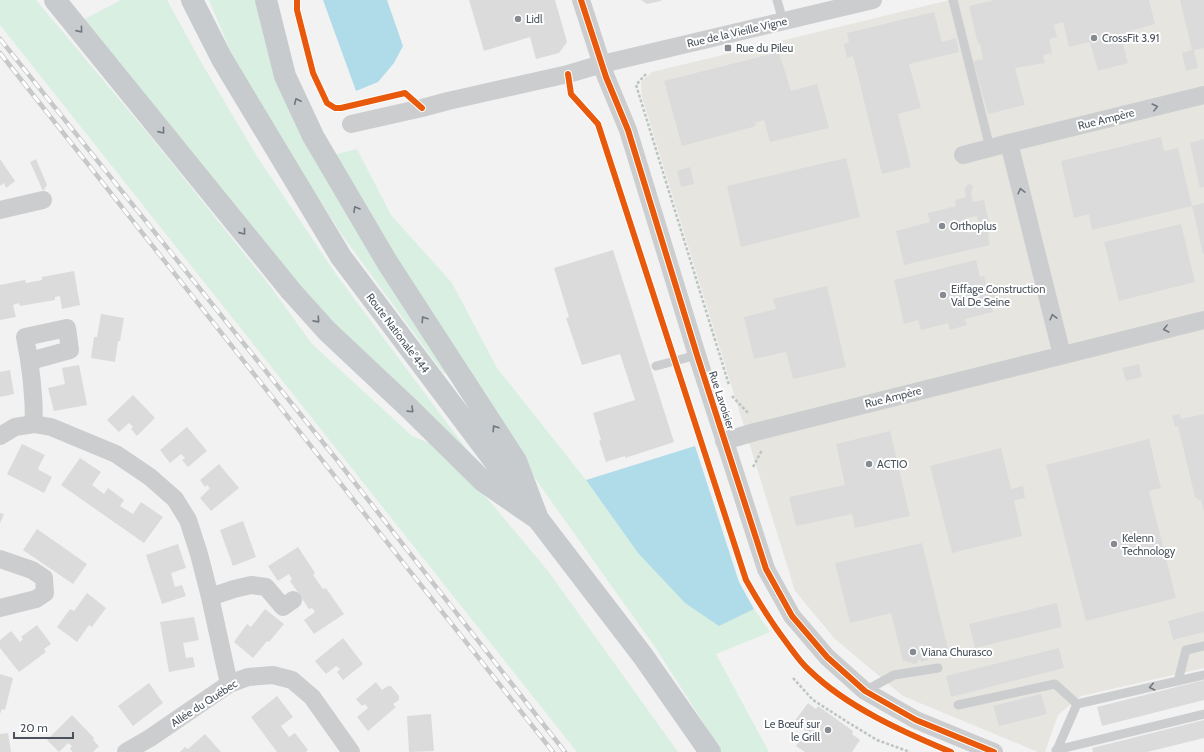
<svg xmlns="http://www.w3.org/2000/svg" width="1204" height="752" font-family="Cabin,sans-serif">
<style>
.commercial{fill:#e6e5e0}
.green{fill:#d9efe2}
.water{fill:#b0dcea}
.building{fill:#dbdbdc;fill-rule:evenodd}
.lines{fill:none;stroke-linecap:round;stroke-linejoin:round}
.path{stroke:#bbc5c2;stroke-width:2.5;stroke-dasharray:3 2;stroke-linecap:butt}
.lane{stroke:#cccdcf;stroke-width:9}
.street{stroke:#cccdcf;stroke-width:18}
.primary{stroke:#c8cbce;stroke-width:22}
.rail-casing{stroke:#c7c8c9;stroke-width:4.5}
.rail{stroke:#fff;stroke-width:3;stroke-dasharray:9;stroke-linecap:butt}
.cycleway-casing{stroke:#fff;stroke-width:8}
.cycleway{stroke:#e8590c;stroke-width:6}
.oneway{stroke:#70777f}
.oneway2{stroke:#71787f}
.poi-dot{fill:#858b91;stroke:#fff;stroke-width:1.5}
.labels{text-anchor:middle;stroke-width:4;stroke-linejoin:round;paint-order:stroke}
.poi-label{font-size:11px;fill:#4a535d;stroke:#fff;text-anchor:start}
.street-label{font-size:11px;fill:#4a535d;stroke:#fff}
</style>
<rect width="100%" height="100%" fill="#f2f2f2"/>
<path class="commercial" d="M950 0H1204V668L1081 696 1058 715 1045 752H1038L903 696 835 639 795 591 642 97 641 82 652 72Z"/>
<path class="green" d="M0 0H36L155 142 270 286 312 344 412 436 432 444 449 458 492 504 548 571 678 752H577L0 25Z
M121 0H167L201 62 258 158 338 277 485 474 339 335 79 22Z
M209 0H255L264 37 275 70 449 371 444 374 342 235 244 83Z
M357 149 391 215 452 283 497 368 586 480 638 553 719 625 754 609 770 632 716 654 769 752H722L657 650 500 429 333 155Z"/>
<path class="water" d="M323 0H387L403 46 394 63 378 82 356 91Z
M695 446 739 582 754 609 719 626 685 603 638 553 586 480Z"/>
<path class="building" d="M469 0H555L567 42 559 53 536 59 530 37 484 51Z
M641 0H661V1L647 4Z
M995 0H1149L1155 24 1120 34 1128 63 1098 71 1090 42 1069 47 1063 22 1054 25 1057 37 1049 39 1052 53 1043 55 1045 63 1015 68 1025 105 988 114 973 61 983 59 980 44H978L969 6Z
M1180 0H1204V48L1194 50 1198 68 1186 71 1182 53 1192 50Z
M934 12 942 42 956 38 959 52 909 64 921 108 898 114 911 167 882 174 853 56 847 58 844 44 849 42 847 33Z
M779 52 791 91 817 84 829 128 770 142 764 120 755 123 756 126 682 146 664 81Z
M1161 137 1164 151 1178 148 1192 206 1092 230 1089 214 1074 218 1061 161Z
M1204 139V187L1200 188 1190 143Z
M846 158 860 217 741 247 727 186Z
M0 159 15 181 6 188 4 183 0 186Z
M36 159 47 185 43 191 30 162Z
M690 167 694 184 681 187 677 171Z
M970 184 973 186 971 194 973 202 984 200 991 232 988 233 990 245 904 265 896 231 930 222 928 213 956 206 955 200 966 197 965 189 967 185ZM977 216 980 230 969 233 966 218Z
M1204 203V254H1203L1192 206Z
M1181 224 1195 282 1119 301 1104 242Z
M613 250 674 442 625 458V456L606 462 599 441 601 440 593 413 635 400 620 354 582 365 566 318 569 317 554 268Z
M976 260 980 277 984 276 989 295 995 294 996 300 990 301 993 312 965 319 967 325 950 330 948 323 921 330 918 320 904 324 894 280Z
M74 271 80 305 62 309 60 296 55 297V300L20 306 19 303 13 305 16 317 0 320V285L25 280 26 283 42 280V277Z
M827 286 846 367 793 379 786 352 754 359 744 317 776 309 773 299Z
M101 314 124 318 120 341H118L115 362 91 358 94 337H97Z
M1139 364 1142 377 1126 381 1122 368Z
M79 365 87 405 54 411 48 388 65 384 62 368Z
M10 370 14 394 0 397V372Z
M133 395 155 418 137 436 131 429 133 427 129 423 119 432 107 420Z
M1180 414 1181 419 1204 414V511L1201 501 1195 497 1178 426 1175 427 1172 416Z
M187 427 207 451 188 467 182 460 185 458 181 454 170 463 160 450Z
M890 431 910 516 855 528 852 514 796 526 789 497 845 485 836 444Z
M1149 439 1161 488 1149 491 1176 598 1086 621 1046 465Z
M22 444 45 455 38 468 39 470 52 477 44 493 7 474Z
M1001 448 1011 489 1023 486 1025 498 1014 500 1022 536 952 553 930 466Z
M80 458 101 472 92 485 104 494 108 488 124 500 120 506 133 514 141 502 163 517 144 543 61 485Z
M219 464 239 488 211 511 200 498 210 488 207 485 205 487 200 480Z
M0 513 4 514 0 523Z
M243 521 256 557 233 566 220 530Z
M37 529 87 564 73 584 23 550Z
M922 543 949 653 945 654 946 656 940 657 939 655 937 656V658L931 659V657L927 658 928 660 921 662V660H917L918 663 912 664 911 662 908 663 907 661H903L891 613 850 623 835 563Z
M178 544 186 568 171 573 175 587 182 585 186 596 162 604 146 555Z
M298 547 315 573 313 575 323 589 326 588 344 614 314 634 304 620 315 612 312 608 309 609 290 581 292 579 289 574 278 581 268 566Z
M87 593 106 608 92 627 89 625 77 642 57 627 70 609 74 611Z
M1057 603 1062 627 975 648 969 624Z
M265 609 284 624 269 642 267 641 253 658 234 642 247 624 251 627Z
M1204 611V632L1173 640 1168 621Z
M194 617 199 640 183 643 186 658 193 657 195 667 169 672 160 622Z
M37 625 51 644 44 649 46 652 19 672 0 648V640L11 631 20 642 23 639 21 637Z
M343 638 363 664 343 680 337 672 340 669 336 666 326 674 315 661Z
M1059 648 1064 668 951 697 946 676Z
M0 674 13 678 5 710 2 709 0 714Z
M1204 680V700L1102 726 1097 707Z
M376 682 382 690 388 686H391L399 696V700L393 704 396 707 368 731 357 717 368 708 365 704 362 706 356 699Z
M149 683 163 703 133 726 118 706Z
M1041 694 1047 714 999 726 993 706Z
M277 696 293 717 281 726 289 737 295 733 308 750 306 752H277L251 717Z
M808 703 816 709 818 706 853 731 852 734 860 740 852 752H805L796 746 806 731 794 722Z
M431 714 434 751 409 752 407 716Z
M72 715 94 738 93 740 99 746 93 752H73L70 749 72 746 68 743 59 752 47 740Z
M1204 720V738L1147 752H1093L1092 748Z
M8 733 11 752H0V734Z
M205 734 221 752H180L185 747 188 749Z"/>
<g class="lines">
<path class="path" d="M646 74 636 85 729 385
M732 396 749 414
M753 467 762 450
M793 678 813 700 849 723 877 740 910 752"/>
<path class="lane" d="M777 0 783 21
M953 0 990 148
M656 366 697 355
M1178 681 1186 650 1204 646
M865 691 894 675 938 668
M1077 704 1204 675
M958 705 1055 684 1077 704
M1056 750 1204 714
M1056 752 1077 704"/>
<path class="street" d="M581 0 606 77 628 130 697 355 766 569 792 616 827 657 865 691 916 720 994 752
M351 124 422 108 448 101 568 74 602 64 873 0
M963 155 1009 143
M0 210 43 200
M1062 355 1009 143 1204 95
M30 361 70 350 67 328 25 337C31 366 34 395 34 424
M0 436 15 427 34 424 51 427 116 454 150 477 175 499 188 520 199 554 210 597 229 684
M724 441 755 432 1204 320
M0 559 32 570 44 578 45 593 36 599 0 608
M210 597 234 589 251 585 266 587 283 607 293 600
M126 752 150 738 229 684 248 677 273 675 292 680 312 697 351 752"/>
<path class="primary" d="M55 0 291 291 327 331 410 409 483 481 538 519
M192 0 222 59 341 257 523 499
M266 0 285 76 313 136 387 262 516 461 538 519 643 656 710 752"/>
<defs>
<path id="rail" d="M0 39 337 460 565 752
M0 53 553 752"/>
</defs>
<use href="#rail" class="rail-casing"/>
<use href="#rail" class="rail"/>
<defs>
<path id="cycleway" d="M297 0V10L313 73 327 103 335 108H341L405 93 422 108
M581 0 606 77 628 130 697 355 766 569 792 616 827 657 865 691 916 720 994 752
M568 74 571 94 598 124 746 580C759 603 773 625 789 646 795 654 801 663 809 670 847 707 903 732 951 752"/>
</defs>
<use href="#cycleway" class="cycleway-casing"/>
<use href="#cycleway" class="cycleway"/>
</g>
<defs><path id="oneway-chevron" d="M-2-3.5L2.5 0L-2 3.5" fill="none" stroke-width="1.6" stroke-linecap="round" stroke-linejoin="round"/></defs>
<g class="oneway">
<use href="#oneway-chevron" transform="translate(80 30) rotate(51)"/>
<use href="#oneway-chevron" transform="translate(297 101) rotate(-115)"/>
<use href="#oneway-chevron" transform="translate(162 131) rotate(51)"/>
<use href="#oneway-chevron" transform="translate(356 209) rotate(-120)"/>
<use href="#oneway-chevron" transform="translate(243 232) rotate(51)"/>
<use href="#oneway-chevron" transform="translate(424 319) rotate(-123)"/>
<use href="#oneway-chevron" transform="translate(317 320) rotate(48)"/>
<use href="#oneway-chevron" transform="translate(411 410) rotate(44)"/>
<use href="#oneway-chevron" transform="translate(495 428) rotate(-123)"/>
</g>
<g class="oneway2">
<use href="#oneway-chevron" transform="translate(1155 107) rotate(-14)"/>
<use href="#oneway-chevron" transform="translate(1021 191) rotate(-104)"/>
<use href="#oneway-chevron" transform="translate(1053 317) rotate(-104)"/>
<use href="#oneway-chevron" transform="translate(1166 329) rotate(166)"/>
<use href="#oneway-chevron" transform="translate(1152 687) rotate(167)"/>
</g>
<g class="poi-dot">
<circle cx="518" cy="19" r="4"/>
<circle cx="1094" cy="38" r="4"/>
<rect x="724" y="44" width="8" height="8" rx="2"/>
<circle cx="942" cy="226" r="4"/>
<circle cx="943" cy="295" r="4"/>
<circle cx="869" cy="464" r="4"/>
<circle cx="1114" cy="544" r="4"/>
<circle cx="913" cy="652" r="4"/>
<circle cx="828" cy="730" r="4"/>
</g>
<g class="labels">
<g class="poi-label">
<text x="526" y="23">Lidl</text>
<text x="1102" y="42">CrossFit 3.91</text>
<text x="736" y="52">Rue du Pileu</text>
<text x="950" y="230">Orthoplus</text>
<text x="951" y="293">Eiffage Construction<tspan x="951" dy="13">Val De Seine</tspan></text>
<text x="877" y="468">ACTIO</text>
<text x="1122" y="542">Kelenn<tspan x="1122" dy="13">Technology</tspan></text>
<text x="921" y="656">Viana Churasco</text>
<text x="820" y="728" text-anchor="end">Le Bœuf sur<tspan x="820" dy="13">le Grill</tspan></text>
</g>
<g class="street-label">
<text transform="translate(737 32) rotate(-13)" y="4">Rue de la Vieille Vigne</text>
<text transform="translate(1106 119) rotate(-14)" y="4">Rue Ampère</text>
<text transform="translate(398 333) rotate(53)" y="4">Route Nationale°444</text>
<text transform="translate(893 397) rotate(-14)" y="4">Rue Ampère</text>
<text transform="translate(722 400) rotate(72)" y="4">Rue Lavoisier</text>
<text transform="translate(204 703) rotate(-33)" y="4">Allée du Québec</text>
</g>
</g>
<path d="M14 732v6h59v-6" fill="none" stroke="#4a535d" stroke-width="2"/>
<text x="20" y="732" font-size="12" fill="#4a535d" stroke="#ffffff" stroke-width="3" paint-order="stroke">20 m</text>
</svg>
